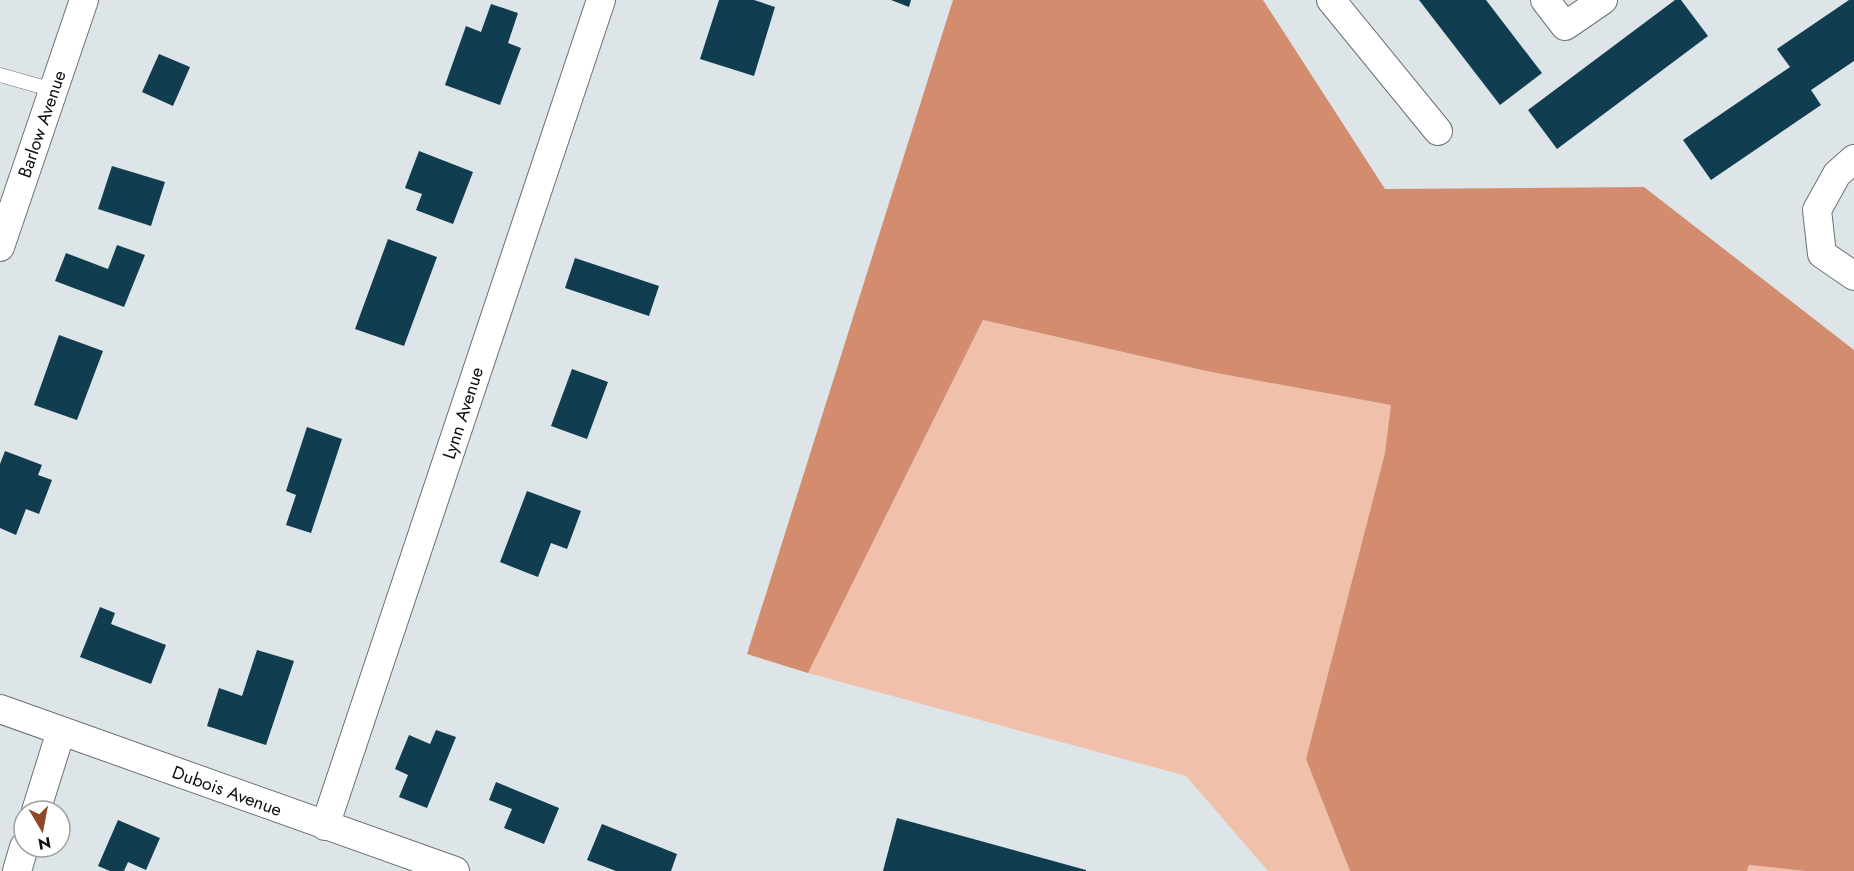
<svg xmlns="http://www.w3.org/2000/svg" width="1854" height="871" font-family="Jost,sans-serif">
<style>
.green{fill:#f0c0ab}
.forest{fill:#d38d6e}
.building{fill:#103d50}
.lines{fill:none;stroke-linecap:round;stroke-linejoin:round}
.lane-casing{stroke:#6b7174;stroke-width:15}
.street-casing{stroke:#6b7174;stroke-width:30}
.lane{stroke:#fff;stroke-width:14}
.street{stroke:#fff;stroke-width:28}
.labels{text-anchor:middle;stroke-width:6;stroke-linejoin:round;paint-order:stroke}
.street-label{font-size:18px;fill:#0e1011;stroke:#fff}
</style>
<rect width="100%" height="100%" fill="#dee5e8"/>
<path class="green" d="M983 320 1206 371 1392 405 1385 453 1306 759 1350 871H1268L1186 776 808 673Z
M1749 865 1805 871H1747Z"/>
<path class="forest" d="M953 0H1263L1385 189 1644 187 1854 350V871H1805L1749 865 1747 871H1350L1306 759 1385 453 1391 405 1206 371 983 320 808 673 747 654Z"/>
<path class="building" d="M719 0H754L775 7 754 76 700 59Z
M891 0H911L909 7Z
M1419 0H1486L1542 73 1500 105Z
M1675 0H1681L1708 36 1557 149 1528 110Z
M1849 0H1854V61L1811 90 1821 105 1711 180 1683 140 1790 67 1777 49Z
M491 4 518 13 508 43 521 48 500 105 445 85 466 26 481 32Z
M159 54 190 67 173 106 142 92Z
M419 151 473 172 453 224 416 210 422 194 405 188Z
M112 166 165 182 151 226 98 209Z
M388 239 437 257 404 346 355 329Z
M117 245 145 255 124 307 55 281 66 253 108 269Z
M575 258 659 286 649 316 565 288Z
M59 335 103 351 77 420 34 405Z
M572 369 608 382 587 439 551 426Z
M307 427 342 439 311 533 286 525 296 495 286 491Z
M5 451 42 465 38 475 52 480 39 514 26 509 16 535 0 528V464Z
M527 491 581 511 567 549 551 543 538 577 500 562Z
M100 607 115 613 111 624 166 645 151 684 80 657Z
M257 650 294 661 266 745 207 726 219 688 242 696Z
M436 730 456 737 427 808 399 797 408 775 395 769 409 735 430 744Z
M496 782 559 808 544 844 504 828 512 809 489 800Z
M897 818 1086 870V871H883Z
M118 820 160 838 146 870 128 862 124 871H110L98 866Z
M602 824 677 854 671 871H616L587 860Z"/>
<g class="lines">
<defs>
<path id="lane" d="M0 75 53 90"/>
<path id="street" d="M1331 0 1438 131
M1545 0 1565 26 1603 0
M1854 159 1837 174 1817 210 1822 254 1854 276
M0 247 84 0
M0 709 455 871
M36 811 61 731
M325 826 601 0
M17 871 24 847"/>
</defs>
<use href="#lane" class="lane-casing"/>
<use href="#street" class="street-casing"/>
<use href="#lane" class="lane"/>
<use href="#street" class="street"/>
</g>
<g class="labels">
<g class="street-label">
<text transform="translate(42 124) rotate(-71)" y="6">Barlow Avenue</text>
<text transform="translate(463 413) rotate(-72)" y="6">Lynn Avenue</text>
<text transform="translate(227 791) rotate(20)" y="6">Dubois Avenue</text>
</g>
</g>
<g transform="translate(42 829) rotate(170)"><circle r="28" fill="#ffffff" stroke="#9f9fa0" stroke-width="1.5"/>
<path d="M0-4.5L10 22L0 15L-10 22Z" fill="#8f4725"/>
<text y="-9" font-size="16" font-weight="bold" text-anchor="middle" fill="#0e1011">N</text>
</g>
</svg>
